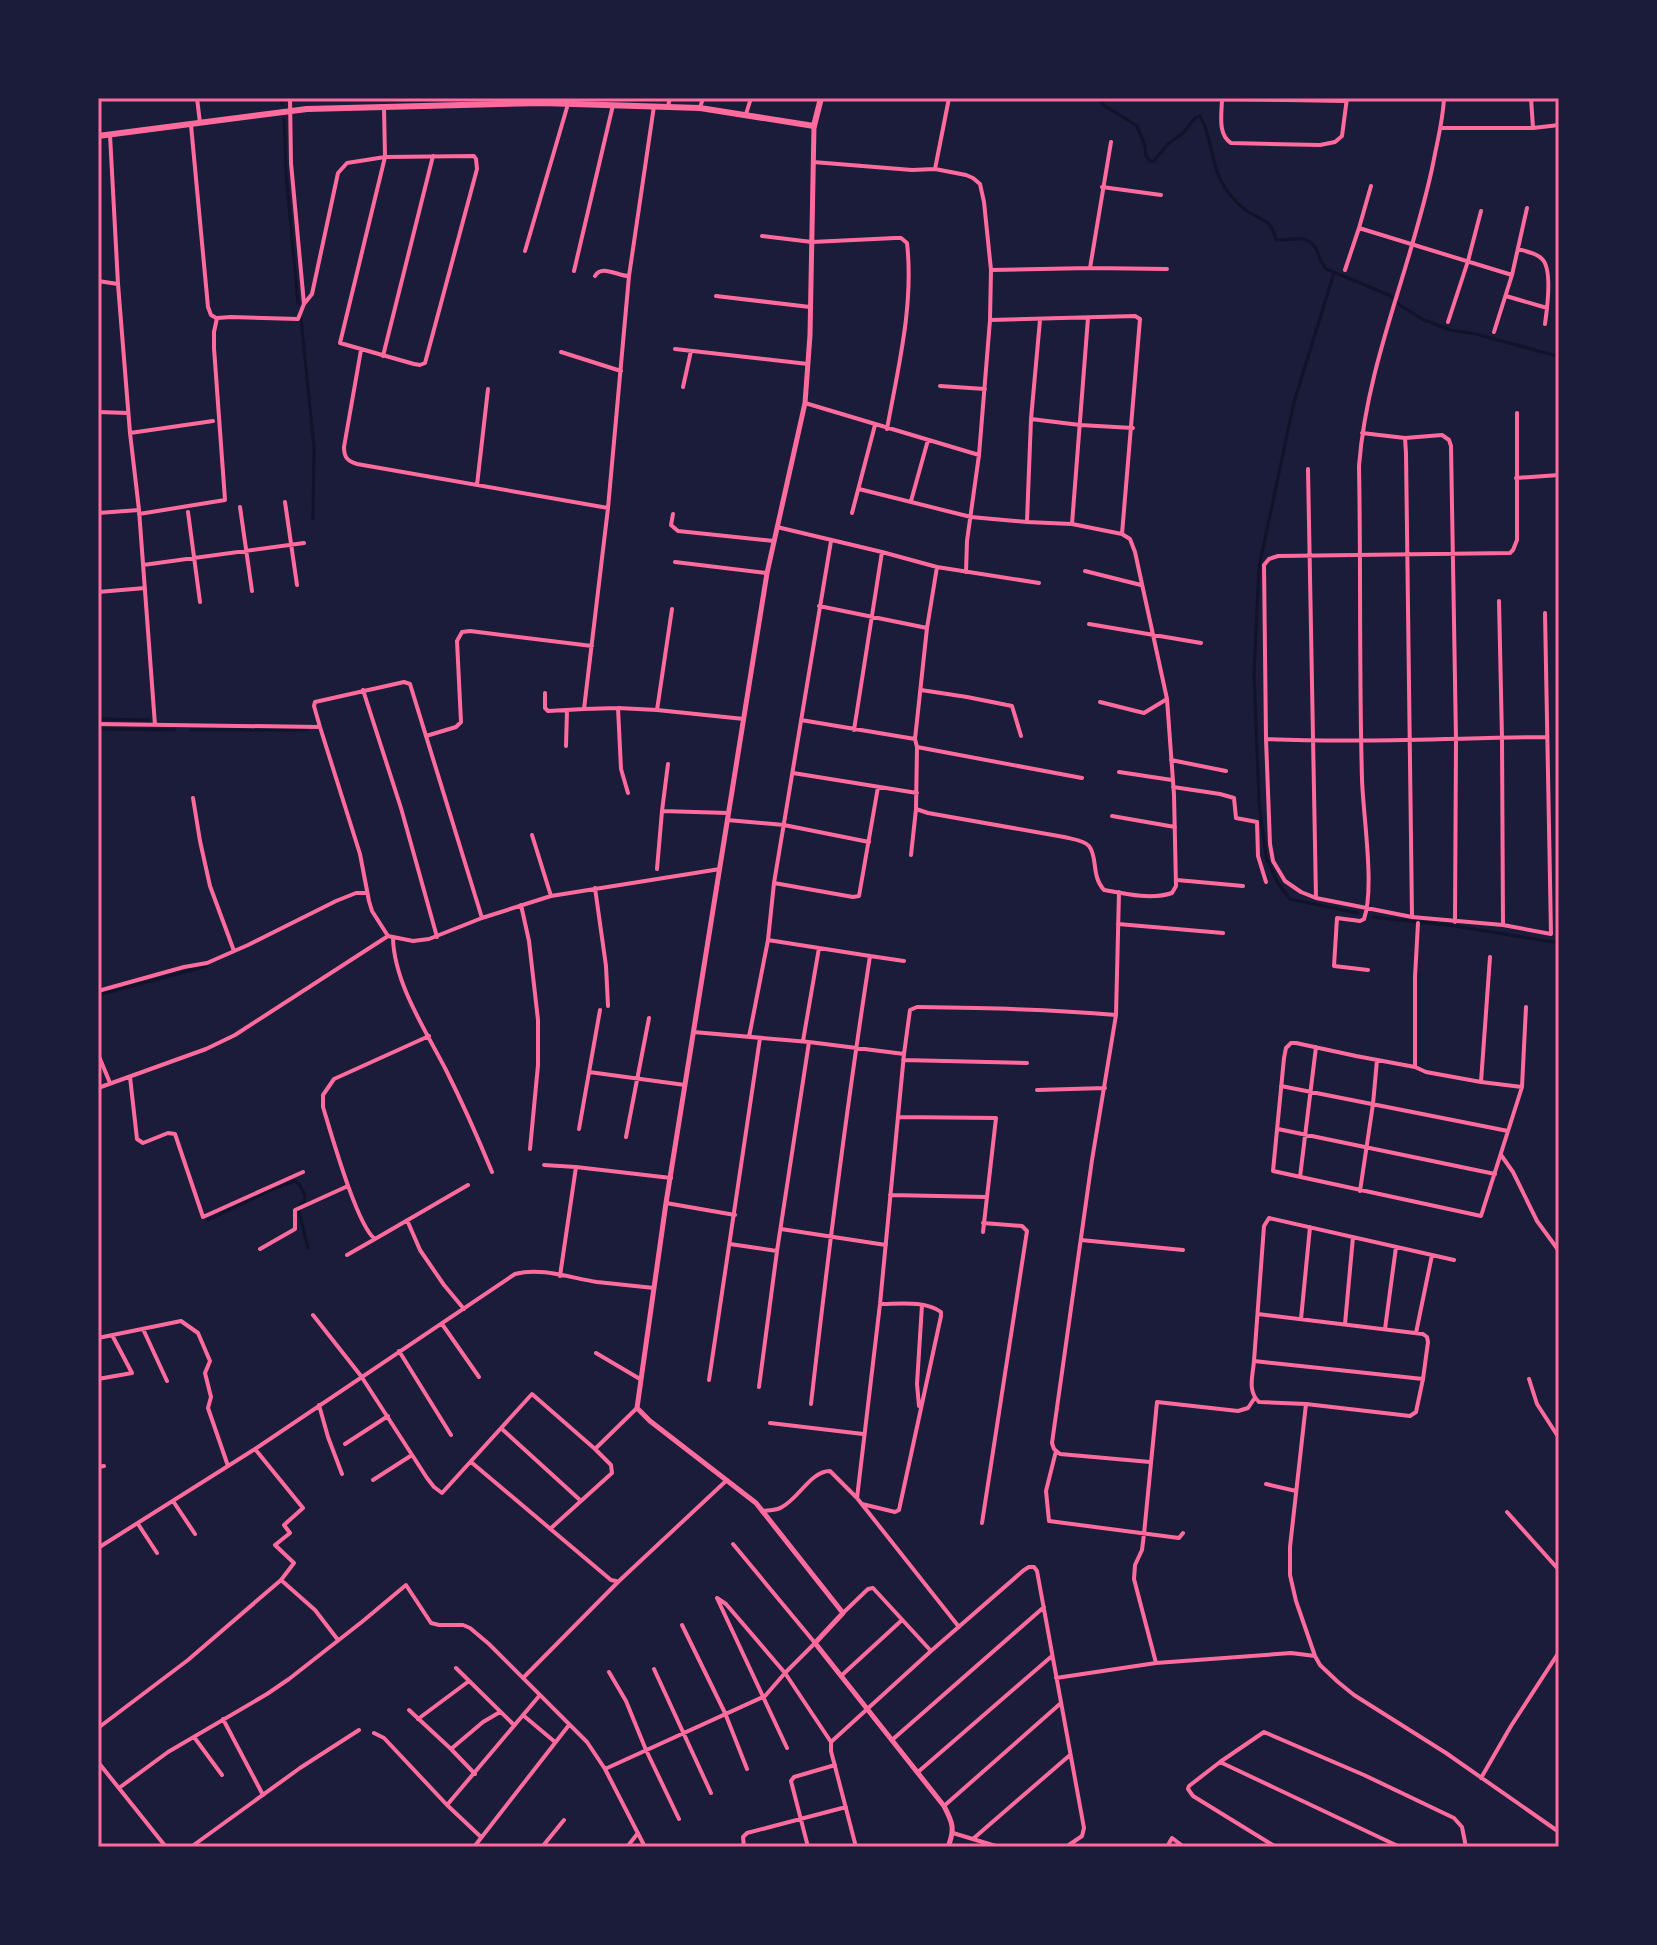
<svg xmlns="http://www.w3.org/2000/svg" width="1657" height="1945" font-family="Inter,sans-serif">
<style>
.lines{fill:none;stroke-linecap:round;stroke-linejoin:round}
.stream{stroke:#12122b;stroke-width:3}
.minor{stroke:#ff6b9d;stroke-width:4}
.tertiary{stroke:#ff6b9d;stroke-width:5}
.secondary{stroke:#ff6b9d;stroke-width:6}
.neatline{fill:none;stroke:#ff6b9d;stroke-width:3}
</style>
<rect width="100%" height="100%" fill="#1b1b3a"/>
<g class="lines">
<path class="stream" d="M281 98 282 104
M1098 98 1105 106 1137 126 1145 146 1146 156 1150 161H1154L1168 144 1183 133 1195 118 1200 116C1213 138 1210 165 1225 188 1231 197 1242 209 1252 214 1268 223 1271 221 1276 240 1291 241 1309 232 1317 251 1320 259 1321 263 1326 269L1389 295 1401 306 1424 320 1450 330 1476 334 1553 355H1559
M284 119 286 173 298 303
M1334 273 1294 402 1259 567 1254 674 1259 801 1266 857 1277 882 1290 899 1357 913
M301 319 314 447 313 519
M98 719 149 720
M98 729 175 730
M191 730H306
M1373 917 1455 926 1559 943
M98 995 207 966
M208 1220 273 1189 295 1181 299 1184 305 1195 304 1202 300 1204 299 1211 308 1248"/>
<path class="minor" d="M197 98 200 123
M290 98 291 163 304 304
M1222 98C1222 113 1217 134 1231 143L1320 145 1335 142 1342 136 1347 98
M1531 98 1533 128
M1222 99 1346 101
M654 106 629 276 608 508 584 709 618 708 657 710 744 719
M668 106 670 98
M700 108 703 98
M746 114 751 98
M191 125 208 307 211 315 216 318
M1441 128H1533L1559 125
M110 135 118 284 130 433 139 510 155 725
M813 162 912 170 935 169 966 175 973 178 980 184 984 202 991 270 990 320 979 455 967 541 966 572
M935 169 949 98
M1371 186 1359 228 1512 275
M1102 187 1161 195
M762 236 812 242 895 238H901L907 243C914 305 898 368 887 429
M1518 249C1525 251 1537 253 1542 259 1553 269 1547 310 1545 324
M525 251 568 104
M1090 268 1167 269
M991 270 1090 268 1111 142
M1345 270 1359 228
M574 271 613 105
M595 276C602 264 617 276 629 276
M98 281 118 284
M716 296 810 307
M1506 296 1547 308
M217 318 231 317 298 319 304 304 312 294 338 173 347 163 385 157 474 156 476 159 477 169 425 363 420 365 414 364 340 343 385 157 384 108
M990 320 1135 316 1140 319 1122 534
M1448 322 1468 261 1481 211
M1494 332 1512 275 1527 208
M675 349 808 364
M361 350 344 447C344 457 347 461 357 464L608 508
M561 352 621 371
M383 356 433 156
M940 386 985 389
M683 387 691 351
M805 403 979 455
M98 412 128 413
M1517 413V540L1513 550 1510 553 1278 556 1269 559 1264 565 1266 739 1270 844 1273 861 1285 881 1301 892 1316 898 1412 917 1503 925 1551 934 1545 613
M1031 419 1080 425 1133 428
M130 433 213 421
M1362 433 1405 438 1442 435 1449 440 1451 446 1456 739 1455 922
M1405 438 1406 453 1412 916
M1308 469 1316 898
M1516 478 1559 475
M477 485 488 389
M859 489 971 517 1027 522 1072 524 1122 534 1130 539 1135 552 1167 699 1174 795 1176 886 1172 893C1152 900 1125 894 1104 890 1091 876 1098 857 1089 846 1084 840 1071 839 1064 837L928 813 916 809
M911 501 928 440
M285 502 297 585
M240 507 252 591
M188 512 200 602
M98 513 139 510
M852 513 875 425
M139 514 225 500 214 348V332L217 318
M673 514 671 525 678 531 774 541
M1027 521 1031 419 1040 320
M1072 524 1088 318
M777 527 882 552 937 567 1039 583
M675 562 767 573
M143 565 304 543
M1085 571 1141 585
M98 592 145 588
M1499 601 1502 738 1503 925
M819 606 927 628
M1089 624 1201 643
M363 690 401 808 437 937
M921 690 967 697 1012 706 1021 736
M545 693V708L548 711 584 709
M1100 702 1144 713 1167 699
M618 708 621 769 628 793
M657 710 672 609
M801 720 915 739
M98 724 320 727
M854 730 882 552
M426 736 456 727 461 722 457 641 462 632 470 631 592 646
M1266 739C1360 743 1454 738 1547 737
M566 746 567 710
M917 747 1082 778
M1171 760 1226 771
M1119 772 1172 780
M793 773 917 793
M1173 787 1220 794 1234 798 1236 818 1257 822 1258 856 1266 882
M193 798 200 841 210 886 234 951
M662 811 668 764
M1112 816 1175 827
M727 820 784 825 869 842
M532 835 551 896
M911 855 916 809 917 747 915 739 927 628 937 567
M657 869 662 811 728 813
M1177 880 1243 886
M774 883 853 897 859 896 878 787
M595 888 606 966 608 1006
M521 905 529 941 538 1020V1065L530 1149
M482 918 410 684 404 682 315 702 314 706 320 727 360 854 369 901 372 911 388 936 413 941 429 939 482 918 551 896 720 869
M1118 924 1223 933
M393 938C394 983 426 1031 446 1070 463 1104 478 1138 492 1172
M768 940 870 956C847 1105 828 1254 811 1404
M870 956 904 961
M1368 970 1334 966 1337 918 1360 921 1364 919C1375 888 1363 815 1362 779 1359 675 1361 570 1359 466 1367 362 1412 266 1433 164 1437 142 1443 121 1444 98
M98 991 184 967 207 963 248 945 336 901 356 893H366
M1116 1015 1092 1160 1052 1443 1054 1449 1060 1454 1150 1462
M693 1032 809 1042 904 1054
M429 1036 334 1079 323 1095V1107C331 1133 357 1226 375 1239L468 1185
M749 1037 768 940 774 883 831 541
M803 1041 819 948
M98 1054 110 1083
M903 1060 1027 1063
M1415 1067V977L1418 923
M589 1072 685 1085
M130 1077 137 1139 143 1143 168 1133 175 1134 203 1217 303 1172
M1481 1082 1490 957
M1281 1086 1508 1131
M1522 1087 1481 1082 1426 1072 1415 1067 1356 1056 1296 1043H1291L1286 1048 1284 1058 1273 1171 1481 1216 1522 1087 1526 1007
M98 1088 206 1049 235 1035 388 936
M1037 1090 1105 1088
M898 1117 996 1118 983 1232
M579 1129 600 1010
M1278 1129 1495 1174
M626 1137 649 1018
M1501 1155 1513 1172 1537 1221 1559 1251
M544 1165 576 1167
M1300 1177 1316 1047
M1360 1191 1373 1104 1377 1060
M890 1195 986 1197
M666 1203 735 1215
M407 1220 420 1250 444 1285 464 1309
M781 1229 886 1245
M1081 1240 1183 1250
M730 1244 777 1251 759 1387
M260 1249 295 1229V1210L348 1186
M777 1251 809 1042
M347 1255 375 1239
M560 1276 576 1167 671 1178
M1258 1314 1423 1334 1427 1337 1428 1342 1423 1379
M313 1315 361 1376 427 1478 434 1487 442 1493 532 1394 595 1449 637 1408
M1301 1319 1310 1227
M442 1324 479 1377
M1345 1324 1353 1237
M143 1329 167 1381
M1385 1329 1396 1247
M1416 1333 1432 1255
M98 1338 181 1321 198 1333 210 1361 205 1373 211 1397 208 1408 228 1466
M399 1351 451 1435
M596 1353 640 1379
M1254 1361 1423 1379 1416 1412 1410 1416 1306 1404 1259 1402C1247 1391 1253 1375 1254 1361Z
M1254 1361 1264 1226 1269 1218 1454 1260
M98 1379 132 1373 112 1335
M1529 1379 1537 1404 1559 1438
M709 1380 760 1038
M1306 1404 1290 1547V1575L1296 1601 1315 1656 1320 1665 1338 1682 1354 1695 1446 1753 1559 1832
M319 1405 328 1437 342 1474
M919 1406 917 1384 922 1305
M770 1423 863 1434
M502 1429 580 1500
M345 1444 388 1416
M1056 1451 1046 1491 1049 1521 1179 1538 1183 1533
M471 1462 611 1580 616 1581
M98 1467 104 1466
M373 1480 412 1455
M1266 1484 1296 1491
M857 1498 880 1304 904 1054 910 1010 917 1007C983 1008 1050 1009 1116 1015L1119 892
M173 1501 195 1534
M862 1504 895 1512 899 1510 941 1316V1312C925 1300 898 1304 880 1304
M762 1511C769 1510 776 1511 782 1507 799 1498 811 1471 830 1471L857 1498 959 1627
M1507 1512 1559 1570
M982 1523 1027 1231 1022 1226 983 1223
M138 1524 157 1553
M550 1529 612 1473 611 1465 595 1449
M98 1548 255 1449 515 1274C541 1267 571 1278 597 1282 616 1284 635 1286 654 1288
M281 1580 315 1610 338 1640
M717 1598 726 1604 785 1673 831 1742
M717 1598 787 1748
M843 1613 868 1589 873 1588 931 1651
M682 1625 725 1713 747 1769
M1156 1663 1134 1579 1135 1565 1142 1550 1144 1534 1157 1402 1238 1411 1248 1408 1254 1399
M456 1668 514 1725
M654 1669 711 1793
M609 1672 626 1701 646 1750 679 1819
M842 1675 902 1620
M523 1678 619 1581 727 1480
M1056 1678 1156 1663 1291 1653 1315 1656
M409 1710 451 1749 475 1774
M524 1716 555 1742
M223 1719 263 1795
M418 1719 469 1681
M98 1728 188 1660 281 1580 294 1563 275 1545 290 1533 284 1525 303 1508 255 1449
M374 1733 384 1738 447 1805 481 1837
M194 1737 222 1775
M892 1740 1044 1607
M831 1742 931 1651 1024 1570 1029 1567H1034L1037 1571 1084 1828 1082 1836 1066 1847
M831 1742V1751L856 1847
M451 1749 483 1722 500 1712
M98 1762 166 1847
M1220 1762 1400 1847
M605 1769 765 1696 785 1673 815 1643 733 1544
M918 1772 1052 1656
M1481 1778 1511 1726 1559 1652
M119 1788 168 1752 267 1694 289 1679 363 1621 406 1585 431 1623 439 1625H463L470 1628 489 1644 587 1742 605 1769 645 1847
M447 1805 540 1695
M944 1806 1061 1703
M953 1833 999 1847
M974 1838 1070 1755
M191 1847 300 1768 359 1730
M474 1847 569 1725
M542 1847 564 1820
M627 1847 638 1833
M744 1847 743 1837 747 1833 846 1807
M808 1847 791 1781 794 1777 835 1765
M1167 1847 1172 1838 1184 1847
M1276 1847 1193 1796 1188 1789 1189 1786 1220 1762 1264 1732 1364 1775 1454 1818 1462 1827 1466 1847"/>
<path class="tertiary" d="M814 126 810 335 805 403 767 573 666 1203 637 1408 650 1421 756 1503 843 1613 815 1643 944 1806C953 1823 955 1829 948 1847"/>
<path class="secondary" d="M98 136 307 109 542 103 700 108 814 126 821 98"/>
</g>
<rect width="1657" height="1945" fill="none" stroke="#1b1b3a" stroke-width="200"/>
<rect x="100" y="100" width="1457" height="1745" class="neatline"/>
</svg>
